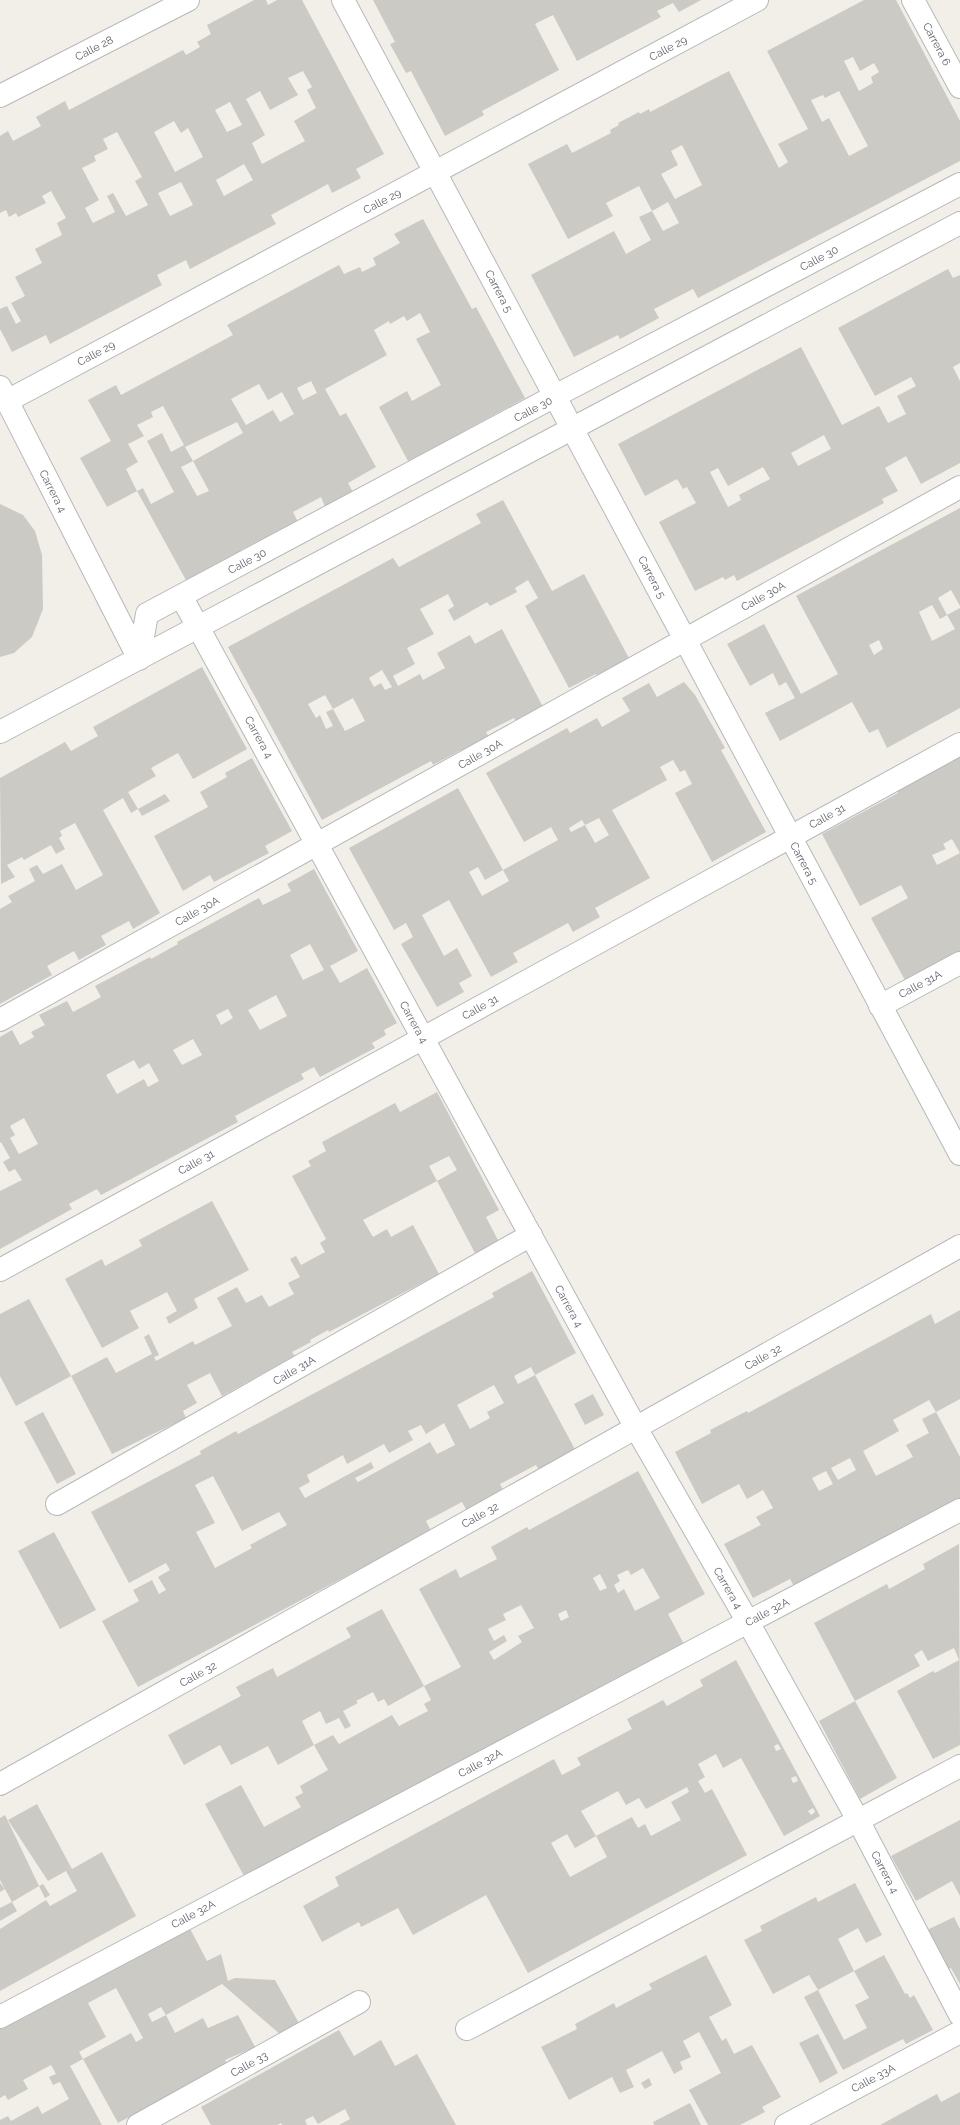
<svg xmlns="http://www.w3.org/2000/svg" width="960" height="2125" font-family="Raleway,sans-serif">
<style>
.building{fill:#cccac5;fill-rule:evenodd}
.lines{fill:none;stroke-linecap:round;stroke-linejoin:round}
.minor-casing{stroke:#b5b8bc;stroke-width:24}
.minor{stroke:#fff;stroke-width:22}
.labels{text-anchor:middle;stroke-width:4;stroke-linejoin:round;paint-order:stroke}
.street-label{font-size:11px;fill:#5f6368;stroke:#fff}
</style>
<rect width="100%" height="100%" fill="#f1efe8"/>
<path class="building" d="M254 0H266L268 5 277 0H302L384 154 356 169 361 178 332 193 328 184 271 215 276 224 247 239 190 269 186 260 157 275 162 285 50 344 46 335 12 352 0 329V309L7 306 16 324 21 321 11 303 25 296 15 277 42 263 35 249 62 235 57 223 66 218 51 191 42 196 46 203 18 217 16 213 9 217 6 210 0 213V136L8 131 13 141 41 126 36 117 65 101 69 110 183 50 186 55 200 47 197 42 211 34 207 25ZM303 71 312 87 307 90 316 108 294 121 305 141 262 164 252 143 265 135 246 99 260 91 270 110 298 95 288 78ZM230 102 242 125 227 132 215 110ZM174 121 181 133 188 128 203 157 175 172 154 132ZM117 132 142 177 135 181 148 205 126 216 113 193 107 196 115 212 93 223 85 208 99 200 82 168 96 161 94 156 108 149 103 139ZM244 164 253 180 224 196 216 180ZM181 182 193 205 170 216 158 193Z
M373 0H701L679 12 673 3 657 11 661 17 577 61 553 15 535 24 559 70 482 111 484 115 445 136 411 71 406 73 390 44 395 42Z
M864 0H896L960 121V161L698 298 693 289 654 309 659 318 620 339 618 335 574 357 531 275 614 231 626 254 651 240 639 217 652 211 663 231 679 223 668 202 652 211 639 186 606 203 613 216 568 239 528 164 567 144 572 153 611 133 610 130 619 125 618 123 639 112 640 114 649 109 650 112 729 71 779 168 788 162 778 144 808 129 767 51ZM853 57 860 71 874 63 879 72 871 77 873 83 859 91 844 61ZM839 91 868 146 849 156 829 118 822 122 811 100 823 95 825 98ZM682 145 702 185 675 199 661 174 678 165 671 151Z
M423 219 472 309 476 307 525 398 466 430 467 433 438 448 437 446 408 461 379 407 407 391 412 401 441 385 416 339 430 332 420 313 407 321 404 316 390 324 389 321 374 330 387 355 325 389 340 416 346 413 376 467 348 483 353 492 325 507 321 497 293 512 298 522 241 550 242 552 187 582 137 491 143 488 151 504 174 492 147 441 162 433 171 452 184 445 163 406 151 412 153 417 137 425 144 436 128 444 138 462 126 469 137 491 107 507 80 458 111 441 88 400 116 385 121 395 233 335 227 325 339 265 344 274 360 267 362 272 376 265 373 258 400 243 394 234ZM311 381 317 393 303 400 297 388ZM259 384 268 400 282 392 294 414 280 422 273 410 246 425 231 399ZM237 422 243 433 193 461 209 491 197 496 181 467 193 461 185 447Z
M948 269 953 278 960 275V363L953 367 960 381V463L921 484 906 456 885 468 898 491 882 499 884 503 737 581 734 575 725 580 723 577 695 591 659 522 696 503 687 487 683 489 677 479 645 496 618 444 801 347 842 425 879 406 888 423 906 414 897 396 916 386 911 377 875 396 838 328ZM824 435 831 449 798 466 791 453ZM763 467 770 479 739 495 741 500 728 507 710 472 718 468 728 486Z
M503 500 552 591 584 574 630 660 598 677 596 674 569 688 525 606 538 598 528 580 515 588 517 592 490 606 487 602 454 621 448 610 454 606 448 594 420 609 434 634 407 648 415 664 393 676 398 686 420 674 423 680 445 668 437 653 470 635 475 644 502 629 543 707 516 722 514 718 486 732 491 741 464 756 461 750 433 765 431 761 322 820 228 647 393 558 399 567 481 523 476 514ZM382 670 392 687 385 690 381 683 374 687 369 678ZM325 695 333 709 353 698 365 721 345 731 333 709 326 712 333 726 326 729 320 715 316 718 308 704Z
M0 504 23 515 35 531 42 555 43 609 32 637 14 653 0 657Z
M960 508V606L951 590 938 598 947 615 940 619 932 605 919 612 932 641 955 629 947 615 960 608V708L887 748 878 729 869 733 852 702 780 741 765 713 795 698 786 682 779 686 773 673 750 686 727 644 764 624 801 694 838 674 796 596ZM879 640 883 649 874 655 869 645Z
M202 667 247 749 193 779 178 753 151 768 156 776 128 792 138 809 131 813 123 798 103 810 160 913 133 929 129 921 101 936 106 945 79 960 74 951 47 966 52 975 0 1004V909L12 902 8 896 35 881 29 869 37 865 43 874 62 864 76 890 103 875 75 823 60 831 62 836 59 838 65 849 56 854 51 845 24 860 22 857 7 865 15 877 1 884 0 778 65 742 71 751 98 736 93 727Z
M684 682 695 695 725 748 721 750 766 832 712 862 675 793 692 784 685 770 680 772 673 760 660 767 667 780 612 810 650 878 595 908 600 917 573 932 568 923 513 953 518 962 491 977 449 900 422 915 444 956 457 948 472 976 459 983 464 992 437 1007 401 944 413 937 406 923 394 930 349 848 458 788 503 870 485 880 478 867 469 872 482 896 509 881 503 870 558 840 551 827 524 842 486 773 567 728 570 733 597 718 602 727 630 711 622 698 649 683 657 697ZM599 818 609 835 595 843 585 825 571 832 569 828 582 820 585 825Z
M960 752V953L906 982 871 918 908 898 901 885 860 906 822 834 898 793 895 787ZM952 839 960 853 937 865 932 855 946 849 943 844Z
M252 758 292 831 265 846 269 853 214 882 210 875 183 891 154 836 208 807 200 792 227 777 225 773Z
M165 794 170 801 142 816 138 809Z
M314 869 358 951 330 966 340 983 367 968 397 1023 384 1030 386 1035 372 1043 375 1048 320 1077 314 1067 301 1074 304 1079 235 1116 238 1122 101 1195 97 1189 69 1204 72 1209 0 1249V1191L22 1180 15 1169 9 1172 3 1162 10 1158 1 1142 0 1143V1037L12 1030 20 1045 34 1037 31 1032 45 1025 39 1015 67 1001 73 1012 101 997 95 986 150 957 151 959 178 944 177 942 259 898 263 905 291 891 287 884ZM310 944 324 970 303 980 290 955ZM276 995 287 1016 260 1030 248 1010ZM228 1009 233 1018 221 1025 216 1015ZM193 1039 202 1055 182 1065 173 1050ZM134 1060 139 1069 149 1063 159 1081 148 1087 144 1079 117 1094 106 1075ZM24 1118 38 1144 19 1154 10 1138 15 1135 10 1126Z
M437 1092 499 1210 486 1217 499 1242 476 1255 437 1181 457 1170 449 1156 429 1166 437 1181 363 1220 373 1237 387 1229 391 1237 413 1225 439 1274 329 1332 328 1330 310 1340 311 1342 292 1352 295 1356 222 1396 210 1373 187 1385 197 1403 183 1411 186 1418 112 1454 71 1376 107 1357 116 1373 152 1354 144 1337 149 1334 159 1355 154 1357 156 1361 193 1341 195 1345 232 1326 217 1298 237 1287 246 1303 262 1295 269 1307 294 1294 288 1283 300 1277 290 1259 296 1256 301 1265 325 1252 320 1243 326 1239 292 1176 311 1166 308 1161 326 1151 322 1142 395 1103 400 1112Z
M212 1201 249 1270 194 1299 198 1308 169 1324 166 1317 177 1311 167 1292 130 1311 139 1328 102 1348 65 1279 102 1259 105 1266 142 1246 139 1240Z
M532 1271 576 1353 535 1375 531 1367 514 1376 518 1384 535 1375 577 1453 540 1472 536 1465 500 1484 504 1492 467 1511 462 1502 426 1521 431 1531 138 1687 102 1621 139 1601 133 1590 152 1580 159 1594 166 1590 158 1577 170 1570 166 1563 129 1583 91 1512 201 1454 200 1451 236 1431 238 1434 494 1297 492 1293ZM494 1385 504 1403 487 1412 490 1418 470 1429 457 1405ZM444 1423 455 1445 437 1454 430 1442 358 1482 355 1478 374 1468 371 1462 305 1498 299 1488 310 1482 307 1475 343 1455 347 1464 384 1444 389 1453 413 1440 408 1431 421 1425 426 1434ZM213 1476 242 1531 279 1512 287 1525 250 1545 252 1548 215 1568 196 1532 215 1523 195 1485Z
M29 1299 71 1376 16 1406 0 1376V1314Z
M960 1310V1399L936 1412 929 1400 893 1420 899 1431 863 1451 876 1476 913 1457 906 1445 929 1433 922 1419 936 1412 960 1457V1499L795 1588 790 1579 753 1598 724 1544 761 1525 756 1517 773 1508 763 1490 747 1499 739 1484 702 1504 675 1452 711 1433 710 1430 747 1411 748 1413 931 1314 935 1324ZM850 1458 856 1470 838 1480 831 1468ZM826 1471 833 1484 819 1491 812 1478Z
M593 1394 604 1415 585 1425 574 1404Z
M43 1412 76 1474 57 1484 24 1422Z
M638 1471 705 1594 668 1614 685 1646 245 1878 205 1804 241 1785 264 1827 301 1807 295 1797 303 1793 300 1786 328 1770 314 1745 278 1765 268 1746 231 1765 220 1745 184 1765 168 1735 241 1696 236 1687 273 1668 277 1677 351 1637 346 1628 382 1609 424 1686 388 1706 384 1699 378 1702 373 1692 356 1701 358 1703 343 1711 351 1726 345 1729 339 1718 326 1724 320 1711 302 1721 314 1745 333 1735 339 1744 392 1715 399 1726 428 1711 424 1704 431 1700 424 1686 461 1667 419 1589 456 1569 460 1578 497 1559 491 1547 527 1527 529 1530ZM643 1568 660 1598 635 1611 624 1589 618 1593 614 1585 620 1581 617 1575 628 1570 631 1575ZM600 1574 607 1588 600 1591 593 1578ZM521 1605 534 1628 518 1636 522 1642 494 1660 489 1652 507 1641 504 1635 494 1641 488 1629 506 1620 503 1614ZM566 1610 569 1617 561 1621 558 1614Z
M54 1532 96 1610 60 1629 18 1551Z
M959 1544 960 1745 933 1759 897 1691 933 1671 935 1673 959 1660 954 1648 928 1661 922 1650 914 1655 920 1666 855 1701 814 1623 887 1584 889 1589 925 1569 923 1564Z
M736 1660 820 1816 784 1836 741 1758 723 1768 716 1754 698 1764 705 1777 698 1781 705 1793 712 1789 747 1855 528 1973 486 1895 413 1935 398 1908 361 1927 359 1922 322 1942 303 1906 339 1886 335 1877 554 1759 562 1775 581 1765 577 1758 632 1729 627 1719 663 1700 667 1706 703 1686 700 1680ZM778 1744 781 1749 776 1751 774 1746ZM796 1776 798 1781 793 1783 791 1778ZM687 1787 689 1792 671 1802 681 1820 651 1836 645 1824 638 1828 632 1817 596 1836 607 1857 570 1877 551 1843 567 1834 575 1848 596 1836 581 1811 618 1791 626 1805 639 1798 646 1809ZM813 1808 815 1812 811 1815 808 1811Z
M855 1701 897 1778 860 1799 819 1721Z
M37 1804 72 1869 102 1852 136 1916 0 1991V1929L46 1900 50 1906 77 1891 66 1871 48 1881 8 1820Z
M5 1815 39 1886 12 1902 5 1889 0 1892V1883L5 1889 0 1880V1818Z
M960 1820V1896L952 1881 916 1901 891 1856Z
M855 1883 882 1935 866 1943 858 1928 838 1939 854 1971 818 1990 809 1975 773 1994 744 1940 762 1931 760 1926 816 1897 818 1902Z
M43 1884 50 1895 45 1898 39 1886Z
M12 1902 17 1911 0 1921V1908Z
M954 1917 960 1929V1984L951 1968 948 1969 927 1930Z
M186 1921 207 1961 221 1954 228 1981 235 1978 275 1980 300 2025 281 2035 222 1984 166 2015 161 2007 148 2014 152 2022 166 2015 175 2033 203 2018 208 2028 238 2015 255 2047 225 2060 227 2064 118 2123 83 2059 131 2033 136 2042 143 2038 116 1988 88 2003 106 2037 79 2052 83 2059 70 2066 102 2125H0V2120L8 2116 11 2121 38 2106 42 2114 69 2099 60 2082 53 2085 49 2077 56 2074 51 2065 23 2080 28 2089 8 2100 5 2095 0 2098V2021Z
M706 1955 732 2005 709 2017 722 2041 726 2038 734 2054 752 2045 781 2097 762 2107 765 2112 740 2125H708L689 2090 721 2073 699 2032 683 2041 691 2057 680 2062 683 2069 674 2074 662 2051 626 2070 634 2087 620 2093 612 2077 569 2100 541 2047 577 2029 575 2024 614 2003 616 2008 652 1989 649 1984Z
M884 1955 905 1994 907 1993 910 1998 914 1995 933 2030 906 2044 903 2039 843 2070 804 1997 818 1990 844 2040 867 2028 855 2005 869 1998 854 1971Z
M339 2030 354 2056 381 2040 395 2066 417 2054 456 2125H339L350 2119 345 2109 318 2124 313 2116 305 2120 307 2125H282L281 2123 277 2125H211L201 2107Z
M818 2034 838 2073 820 2083 799 2043Z
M649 2078 652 2085 645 2089 641 2083Z
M960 2092V2125H880L937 2094 941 2102Z
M690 2103 701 2125H654L653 2122Z"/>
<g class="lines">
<defs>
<path id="minor" d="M343 0 960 1154
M913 0 960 87
M0 96 188 0
M0 387 139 659
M7 401 757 0
M181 596 636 1428 748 1622 858 1820 960 2015
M139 659 147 614 555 396 960 184
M0 732 960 223
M880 1006 960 963
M0 1020 960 487
M0 1270 960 744
M57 1504 531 1235
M0 1784 960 1246
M0 2017 960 1510
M467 2029 960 1766
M138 2125 359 2002
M786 2125 960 2032"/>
</defs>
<use href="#minor" class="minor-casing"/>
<use href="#minor" class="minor"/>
</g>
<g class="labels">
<g class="street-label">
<text transform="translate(937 44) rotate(62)" y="4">Carrera 6</text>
<text transform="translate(94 48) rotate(-27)" y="4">Calle 28</text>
<text transform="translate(668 48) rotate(-28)" y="4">Calle 29</text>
<text transform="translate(382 201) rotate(-28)" y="4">Calle 29</text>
<text transform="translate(819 258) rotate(-28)" y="4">Calle 30</text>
<text transform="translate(499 291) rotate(62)" y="4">Carrera 5</text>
<text transform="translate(96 353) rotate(-28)" y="4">Calle 29</text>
<text transform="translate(533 409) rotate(-28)" y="4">Calle 30</text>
<text transform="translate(53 491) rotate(63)" y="4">Carrera 4</text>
<text transform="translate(247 561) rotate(-28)" y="4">Calle 30</text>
<text transform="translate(652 577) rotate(62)" y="4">Carrera 5</text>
<text transform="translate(763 596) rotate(-29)" y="4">Calle 30A</text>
<text transform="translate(259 737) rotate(61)" y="4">Carrera 4</text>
<text transform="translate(480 754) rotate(-29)" y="4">Calle 30A</text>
<text transform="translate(827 816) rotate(-29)" y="4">Calle 31</text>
<text transform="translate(804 863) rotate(62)" y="4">Carrera 5</text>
<text transform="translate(197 911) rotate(-29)" y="4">Calle 30A</text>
<text transform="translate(920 984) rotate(-28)" y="4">Calle 31A</text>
<text transform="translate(480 1007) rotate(-29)" y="4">Calle 31</text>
<text transform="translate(414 1022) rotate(61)" y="4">Carrera 4</text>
<text transform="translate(196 1162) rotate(-29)" y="4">Calle 31</text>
<text transform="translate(569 1306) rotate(61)" y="4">Carrera 4</text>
<text transform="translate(763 1357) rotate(-29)" y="4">Calle 32</text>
<text transform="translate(294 1370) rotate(-30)" y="4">Calle 31A</text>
<text transform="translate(480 1515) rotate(-29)" y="4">Calle 32</text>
<text transform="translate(728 1588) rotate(60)" y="4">Carrera 4</text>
<text transform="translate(767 1612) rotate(-28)" y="4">Calle 32A</text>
<text transform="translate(198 1674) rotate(-29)" y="4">Calle 32</text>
<text transform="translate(480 1763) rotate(-28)" y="4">Calle 32A</text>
<text transform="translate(885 1872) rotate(62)" y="4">Carrera 4</text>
<text transform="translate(193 1914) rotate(-28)" y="4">Calle 32A</text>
<text transform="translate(249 2064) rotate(-29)" y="4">Calle 33</text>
<text transform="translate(873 2078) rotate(-28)" y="4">Calle 33A</text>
</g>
</g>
</svg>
